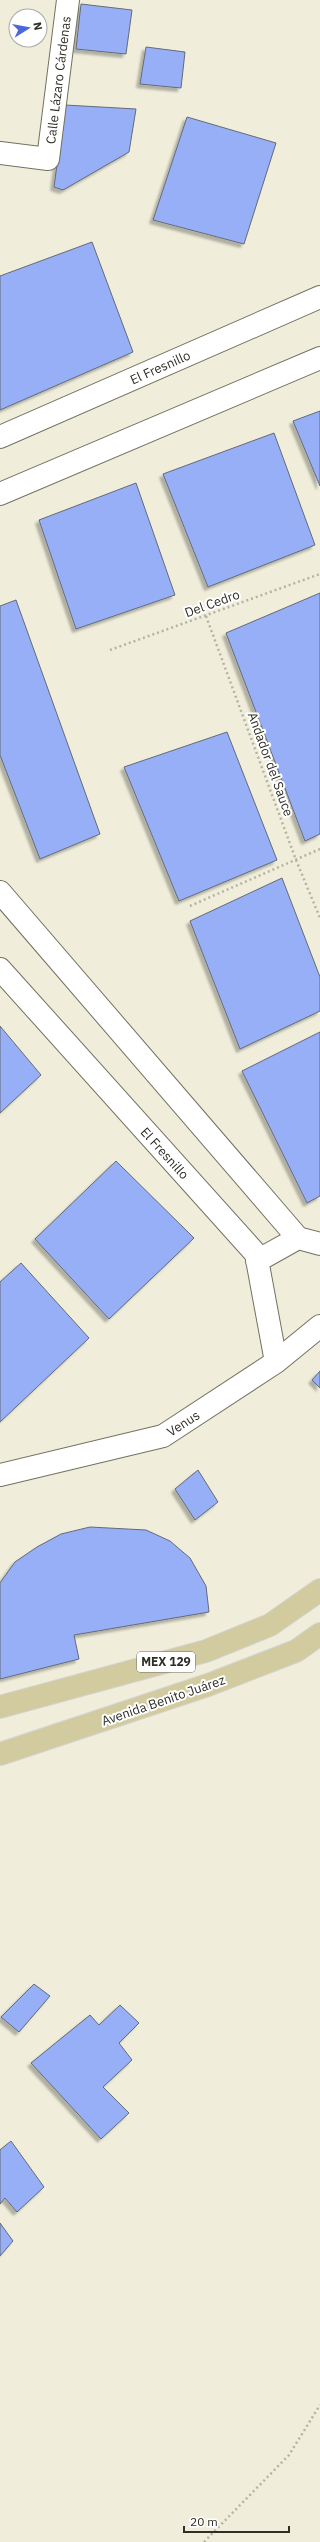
<svg xmlns="http://www.w3.org/2000/svg" width="320" height="2542" font-family="'IBM Plex Sans',sans-serif">
<style>
.building{fill:#96aff6;stroke:#646a79;filter:url(#shadow)}
.lines{fill:none;stroke-linecap:round;stroke-linejoin:round}
.minor-casing{stroke:#737161;stroke-width:24}
.major-casing{stroke:#d5d5d4;stroke-width:24}
.path{stroke:#b4b3a3;stroke-width:2.5;stroke-dasharray:2 3;stroke-linecap:butt}
.minor{stroke:#fff;stroke-width:22}
.major{stroke:#d2cb9f;stroke-width:22}
.labels{text-anchor:middle;stroke-width:4;stroke-linejoin:round;paint-order:stroke}
.shield{fill:#fff;stroke:#6d6c67;stroke-width:1}
.shield-label{font-size:12px;font-weight:bold;fill:#2e2d26}
.street-label{font-size:13px;fill:#2e2d26;stroke:#fff}
</style>
<defs>
<filter id="shadow"><feDropShadow dx="-3.5" dy="3.5" stdDeviation="1" flood-color="#0004"/></filter>
</defs>
<rect width="100%" height="100%" fill="#f0eedb"/>
<path class="building" d="M81 4 132 10 126 54 76 49Z
M146 47 185 52 181 88 140 84Z
M65 105 136 109 129 152 63 190 54 187Z
M187 117 276 143 244 244 153 220Z
M92 242 133 352 0 410V276Z
M320 411V486L293 421Z
M274 433 315 545 208 587 163 474Z
M136 483 175 595 76 629 39 520Z
M320 593V834L305 841 226 633Z
M16 600 100 834 40 859 0 755V606Z
M227 732 277 860 179 901 124 767Z
M282 878 320 977V1011L240 1049 190 921Z
M0 1026 41 1075 0 1113Z
M320 1032V1196L307 1203 242 1071Z
M116 1161 194 1238 109 1319 35 1239Z
M21 1263 89 1338 0 1422V1282Z
M320 1371V1388L312 1380Z
M198 1470 218 1502 195 1520 175 1489Z
M90 1527 146 1530 170 1541 190 1558 206 1586 209 1612 74 1635 79 1659 0 1679V1583L15 1562 37 1547 61 1534Z
M34 1984 50 1996 19 2032 1 2017Z
M120 2005 139 2023 119 2043 132 2060 103 2087 129 2113 101 2139 31 2063 90 2015 99 2025Z
M11 2141 44 2187 17 2212 5 2198 0 2204V2150Z
M0 2223 13 2241 0 2256Z"/>
<g class="lines">
<defs>
<path id="minor" d="M0 153 48 159 68 0
M0 437 320 297
M0 494 320 358
M0 892 298 1238 320 1244
M0 969 256 1254 276 1362
M257 1261 298 1238
M0 1475 163 1436 276 1362 320 1326"/>
<path id="major" d="M0 1707 206 1651 270 1625 320 1590
M0 1754 208 1685 296 1651 320 1634"/>
</defs>
<use href="#minor" class="minor-casing"/>
<use href="#major" class="major-casing"/>
<path class="path" d="M206 616 296 860 320 918
M110 650 320 574
M190 906 320 849
M204 2542 289 2455 320 2405"/>
<use href="#minor" class="minor"/>
<use href="#major" class="major"/>
</g>
<g class="labels">
<rect class="shield" x="137" y="1652" width="58" height="20" rx="3"/>
<g class="shield-label">
<text x="166" y="1666">MEX 129</text>
</g>
<g class="street-label">
<text transform="translate(58 80) rotate(-83)" y="5">Calle Lázaro Cárdenas</text>
<text transform="translate(160 367) rotate(-24)" y="5">El Fresnillo</text>
<text transform="translate(212 603) rotate(-20)" y="5">Del Cedro</text>
<text transform="translate(271 764) rotate(70)" y="5">Andador del Sauce</text>
<text transform="translate(165 1153) rotate(48)" y="5">El Fresnillo</text>
<text transform="translate(183 1423) rotate(-33)" y="5">Venus</text>
<text transform="translate(163 1700) rotate(-19)" y="5">Avenida Benito Juárez</text>
</g>
</g>
<g transform="translate(28 28) rotate(79)"><circle r="19" fill="#ffffff" stroke="#ababa8"/>
<path d="M0-3L7 15L0 10L-7 15Z" fill="#4b67db"/>
<text y="-6" font-size="11" font-weight="bold" text-anchor="middle" fill="#2e2d26">N</text>
</g>
<path d="M184 2526v6h105v-6" fill="none" stroke="#2e2d26" stroke-width="2"/>
<text x="190" y="2526" font-size="12" fill="#2e2d26" stroke="#ffffff" stroke-width="3" paint-order="stroke">20 m</text>
</svg>
